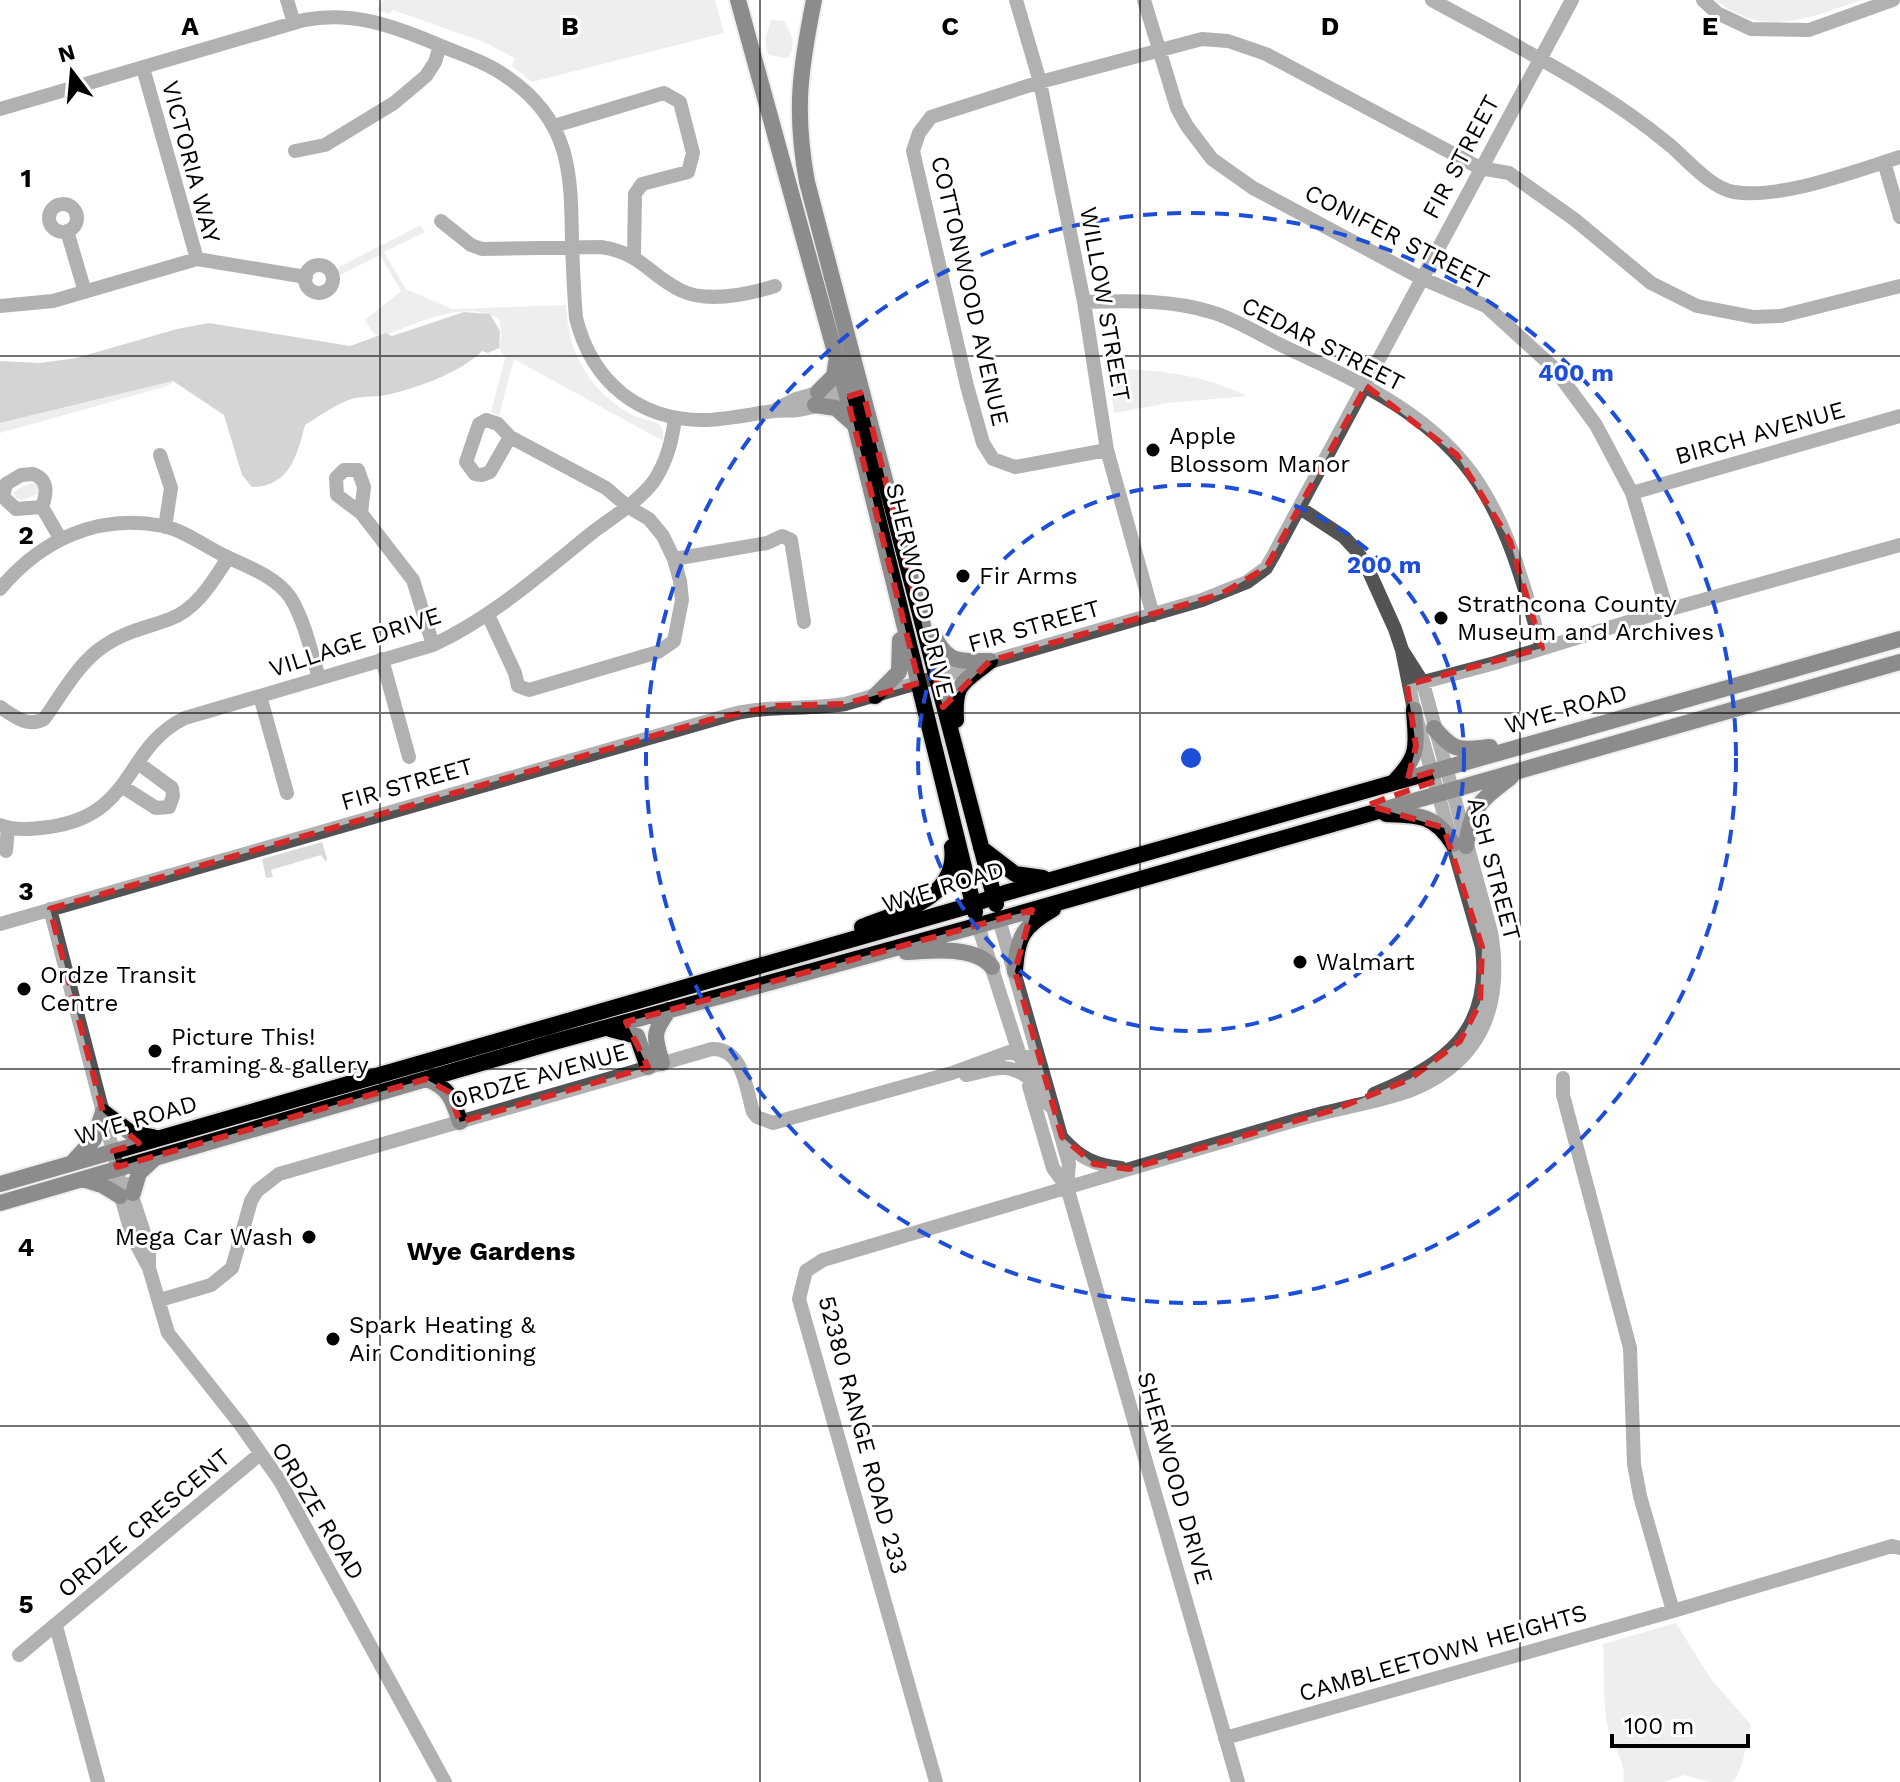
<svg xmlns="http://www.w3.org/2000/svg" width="1900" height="1782" font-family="'Work Sans',sans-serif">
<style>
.green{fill:#dadada}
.water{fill:#a1a1a1}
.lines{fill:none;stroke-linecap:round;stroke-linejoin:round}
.major-casing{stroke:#dbdbdb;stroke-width:20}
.minor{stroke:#535353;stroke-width:14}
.major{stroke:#000;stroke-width:16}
.marked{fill:none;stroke:#d62828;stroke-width:6;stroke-dasharray:16 10;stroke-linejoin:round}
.grid{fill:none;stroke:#000;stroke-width:2;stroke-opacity:0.55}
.ring{fill:none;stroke:#1d4ed8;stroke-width:4;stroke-dasharray:14 10}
.poi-dot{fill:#000;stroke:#fff;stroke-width:3}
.labels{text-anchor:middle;stroke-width:6;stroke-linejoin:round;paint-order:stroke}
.street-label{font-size:24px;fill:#000;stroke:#fff}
.poi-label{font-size:24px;fill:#000;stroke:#fff;text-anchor:start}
.neighbourhood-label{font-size:26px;font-weight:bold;fill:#000;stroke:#fff}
.grid-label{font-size:26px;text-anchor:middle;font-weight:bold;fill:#000;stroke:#fff;stroke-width:6;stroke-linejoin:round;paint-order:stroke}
.centre{fill:#1d4ed8;stroke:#fff;stroke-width:4}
.ring-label{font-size:24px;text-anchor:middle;font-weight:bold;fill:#1d4ed8;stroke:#fff;stroke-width:6;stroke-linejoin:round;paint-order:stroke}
</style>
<rect width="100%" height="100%" fill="#fff"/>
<path class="green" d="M383 0H715L724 33 532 82 512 66 515 58 484 42 393 10 389 14 377 10Z
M1715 0H1862C1809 18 1764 39 1715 0Z
M771 20 784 21C791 34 798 45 787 58L768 55 765 39Z
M421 225 425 232 384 252 406 289 452 309 566 305C568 352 587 388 629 413 637 418 649 419 658 424 664 428 664 435 663 441L514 359 499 416 491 412 505 358 499 348 495 350C504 341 501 331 499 319 464 298 415 325 380 337L373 333 365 320 401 291 380 255 340 275 337 268Z
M1108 369C1158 369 1201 374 1247 396L1168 403 1114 413Z
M173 381 168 386 0 433V423Z
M31 483 39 485 38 494 22 500 16 498 14 493 17 489Z
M322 842 327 858 326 862 321 855 271 870 273 877 266 878 262 859Z
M1676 1623 1711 1679 1751 1725 1742 1764 1735 1780 1731 1782H1710L1683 1775 1665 1782H1623C1627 1761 1612 1747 1608 1728 1602 1703 1605 1669 1603 1644Z"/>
<path class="water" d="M464 312 490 314 500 331 499 348 488 353 482 351C462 372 415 389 386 395 376 397 365 396 355 398 338 402 320 416 305 425 297 456 289 487 252 487L242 475 224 415 173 381 0 423V361L40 363 76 358 177 329 209 323 350 346 386 333 392 336Z"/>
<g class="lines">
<defs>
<path id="major" d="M738 0 855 425 975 912
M814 0C800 70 794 111 807 182L996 904
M818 392 834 376 836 363
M815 405 836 408 855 425
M933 634C948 665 959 661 990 661
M875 696 899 672 900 640
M956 720C954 682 962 684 990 661
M1434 728C1455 753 1460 750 1490 747
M1395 781C1421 754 1416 744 1414 710
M1386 814C1418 815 1435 814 1453 844
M1466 846C1472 805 1479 802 1511 777
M981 848 1015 874 1043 878
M862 927C900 912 959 898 952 847
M906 952C931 951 975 945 992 967
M1015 971C1017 937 1023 926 1053 909
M610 1029 637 1036 648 1067
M662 1063C654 1036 652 1033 669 1010
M426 1079C449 1087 453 1100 460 1122
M73 1162 94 1139 103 1112 131 1133 153 1137
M83 1179 102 1185 120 1196
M0 1184 965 907 1005 893 1900 639
M133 1193 139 1173 154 1159
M0 1203 550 1043 969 928 1900 662"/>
</defs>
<use href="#major" class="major-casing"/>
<path class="minor" d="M287 0 294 23
M1016 0 1040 82 1084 302 1107 450 1153 615
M1144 0 1177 108 1187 126 1212 159 1253 188 1421 278 1486 306 1554 368 1596 425 1632 493 1667 610
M1432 0C1514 45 1599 86 1671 146 1688 161 1711 188 1734 192 1779 200 1855 171 1900 157
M1703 0 1717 13 1751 29 1809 30 1893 0
M143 68 197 259
M0 109 304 20C351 11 391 25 434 43 459 54 485 61 507 77 572 122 571 174 572 245 573 269 574 294 576 318 592 382 639 421 706 420 729 419 751 414 774 411 782 410 790 411 798 410 818 407 839 399 858 394
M554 126 664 93 680 102 693 153 688 172 642 184 635 194 634 256
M295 151 325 145 394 103 426 76 435 62 440 46
M1884 162 1900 217
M49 218a14 14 0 1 1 28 0a14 14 0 1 1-28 0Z
M441 221 471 245 482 249 601 247C644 254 648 275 682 291 708 303 749 294 775 286
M67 231 85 292
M305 279a14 14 0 1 1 28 0a14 14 0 1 1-28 0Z
M1084 302C1128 301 1169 299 1211 312 1236 319 1260 335 1283 346 1355 380 1434 414 1479 484 1512 535 1525 591 1542 648
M0 306 53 301 197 259 306 277
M778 408 796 399 853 383
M1107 450 1015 467 993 459 983 443 967 386 913 151 919 133 931 117 1040 82 1202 39 1228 41 1266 54 1480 168 1509 173 1574 219 1651 283 1697 306 1754 317 1781 316 1900 286
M160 455 171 488 165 527
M33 474C49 480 47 493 42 507L16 509 3 497 6 484 21 475Z
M1632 493 1900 416
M42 507 60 538
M1300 508 1344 537 1356 550 1367 567 1395 629 1402 650 1414 710 1482 947C1492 1033 1445 1064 1374 1094
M361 513 364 487 358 470H344L336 478 337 495 361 513 413 580 433 645
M674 559 767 543 782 536 791 540 804 622
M0 589C41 540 98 513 163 526 183 530 205 546 223 555 246 566 275 576 290 597 305 621 311 652 319 678
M488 615 515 673 518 686 529 690 658 652 674 641 682 600 680 581 674 559 663 536 649 519 627 506 606 488 510 437 498 424 486 420 479 424 466 462 475 474 482 475 490 472 510 437
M382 659 409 757
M1416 684 1495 663 1667 610 1900 545
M260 696 287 793
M0 707C14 716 27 728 44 719 60 697 75 669 97 651 121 632 143 629 170 619 197 609 213 581 228 558
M123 787 156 808 169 807 173 796 172 788 138 763
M0 825C16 831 33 829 49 827 136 815 123 748 185 718L433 645C493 617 542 573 593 532 613 517 639 501 654 481 667 461 672 441 675 418
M6 851 8 828
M50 909 119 1174 117 1182 132 1236 149 1268 168 1333 240 1424 280 1481 445 1782
M999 919 1069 1164 1067 1187
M0 924 733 714C770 705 807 710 845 704L1202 600 1247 582 1266 568 1273 556 1572 0
M978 925 1021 1059
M966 1075C990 1071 1004 1061 1026 1076
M1029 1086 1053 1168 1067 1187 1238 1782
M1063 1139C1080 1158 1095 1165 1121 1168
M128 1184 149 1248V1264
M160 1300 211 1285 232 1268 251 1201 257 1191 279 1174 712 1049C743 1048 746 1088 753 1112L757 1117 773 1123 952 1073 1009 1052 1027 1057 1042 1099 1053 1108
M1673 1611 1892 1546 1900 1548
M56 1626 98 1782
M19 1655 260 1454
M1225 1738 1673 1611 1640 1496 1634 1464 1630 1348 1563 1095V1078
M936 1782 799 1299 806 1271 823 1260C970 1216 1118 1172 1266 1129 1289 1122 1313 1115 1336 1110 1380 1099 1424 1094 1458 1061 1495 1026 1499 979 1491 932L1423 683 1402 650"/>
<use href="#major" class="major"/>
</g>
<path d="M0 0H1900V1782H0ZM1366 386 1457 455 1510 541 1542 648 1407 685 1416 746 1408 779 1432 772 1435 781 1368 805 1444 828 1482 947 1480 1003 1460 1041 1410 1079 1336 1109 1129 1169 1094 1164 1062 1137 1015 971 1032 910 626 1022 648 1067 460 1122 449 1092 426 1079 117 1167 113 1151 139 1143 103 1112 50 909 709 720 775 706 845 704 919 683 847 397 863 392 943 707 990 661 1221 594 1266 568Z" fill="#fff" fill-opacity=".55" fill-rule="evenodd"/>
<path class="marked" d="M1366 386 1457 455 1510 541 1542 648 1407 685 1416 746 1408 779 1432 772 1435 781 1368 805 1444 828 1482 947 1480 1003 1460 1041 1410 1079 1336 1109 1129 1169 1094 1164 1062 1137 1015 971 1032 910 626 1022 648 1067 460 1122 449 1092 426 1079 117 1167 113 1151 139 1143 103 1112 50 909 709 720 775 706 845 704 919 683 847 397 863 392 943 707 990 661 1221 594 1266 568Z"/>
<path class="grid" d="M380 0V1782M760 0V1782M1140 0V1782M1520 0V1782M0 356H1900M0 713H1900M0 1069H1900M0 1426H1900"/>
<g class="ring">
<circle cx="1191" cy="758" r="273"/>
<circle cx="1191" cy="758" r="545"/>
</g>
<g class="poi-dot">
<circle cx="1153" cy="450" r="8"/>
<circle cx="963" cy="576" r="8"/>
<circle cx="1441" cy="618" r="8"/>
<circle cx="1300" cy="962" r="8"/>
<circle cx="24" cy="989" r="8"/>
<circle cx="155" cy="1051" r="8"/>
<circle cx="309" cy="1237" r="8"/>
<circle cx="333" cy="1339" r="8"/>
</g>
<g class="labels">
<g class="street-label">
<text transform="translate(1461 157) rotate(-62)" y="8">FIR STREET</text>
<text transform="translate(191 162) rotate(75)" y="8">VICTORIA WAY</text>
<text transform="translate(1397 237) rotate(27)" y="8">CONIFER STREET</text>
<text transform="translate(970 291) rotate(77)" y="8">COTTONWOOD AVENUE</text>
<text transform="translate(1105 304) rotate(80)" y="8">WILLOW STREET</text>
<text transform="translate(1323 344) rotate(27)" y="8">CEDAR STREET</text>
<text transform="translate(1760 433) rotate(-16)" y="8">BIRCH AVENUE</text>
<text transform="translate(920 590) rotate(76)" y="8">SHERWOOD DRIVE</text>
<text transform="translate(1034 626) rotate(-16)" y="8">FIR STREET</text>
<text transform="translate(355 642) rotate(-18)" y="8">VILLAGE DRIVE</text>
<text transform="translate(1566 709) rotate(-16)" y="8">WYE ROAD</text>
<text transform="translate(407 784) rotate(-16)" y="8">FIR STREET</text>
<text transform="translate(1494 869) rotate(75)" y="8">ASH STREET</text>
<text transform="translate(943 887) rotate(-17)" y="8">WYE ROAD</text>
<text transform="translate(539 1076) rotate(-16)" y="8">ORDZE AVENUE</text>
<text transform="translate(136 1120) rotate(-16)" y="8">WYE ROAD</text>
<text transform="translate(863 1435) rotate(75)" y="8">52380 RANGE ROAD 233</text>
<text transform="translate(1175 1478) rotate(74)" y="8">SHERWOOD DRIVE</text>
<text transform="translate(318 1511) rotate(59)" y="8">ORDZE ROAD</text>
<text transform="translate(144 1523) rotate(-40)" y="8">ORDZE CRESCENT</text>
<text transform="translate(1443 1653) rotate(-16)" y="8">CAMBLEETOWN HEIGHTS</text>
</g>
<g class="poi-label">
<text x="1169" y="444">Apple<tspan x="1169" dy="28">Blossom Manor</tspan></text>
<text x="979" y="584">Fir Arms</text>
<text x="1457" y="612">Strathcona County<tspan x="1457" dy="28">Museum and Archives</tspan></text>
<text x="1316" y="970">Walmart</text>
<text x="40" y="983">Ordze Transit<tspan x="40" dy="28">Centre</tspan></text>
<text x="171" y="1045">Picture This!<tspan x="171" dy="28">framing &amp; gallery</tspan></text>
<text x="293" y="1245" text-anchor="end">Mega Car Wash</text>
<text x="349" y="1333">Spark Heating &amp;<tspan x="349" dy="28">Air Conditioning</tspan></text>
</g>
<g class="neighbourhood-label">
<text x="491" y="1260">Wye Gardens</text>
</g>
</g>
<g class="grid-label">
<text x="190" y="35">A</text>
<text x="570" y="35">B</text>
<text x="950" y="35">C</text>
<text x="1330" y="35">D</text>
<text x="1710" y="35">E</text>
<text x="26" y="187">1</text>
<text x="26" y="544">2</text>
<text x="26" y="900">3</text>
<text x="26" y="1256">4</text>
<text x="26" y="1613">5</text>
</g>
<circle cx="1191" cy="758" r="12" class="centre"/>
<g class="ring-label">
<text x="1576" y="381">400 m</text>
<text x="1384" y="573">200 m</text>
</g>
<g transform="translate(72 72) rotate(344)" stroke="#ffffff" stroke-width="6" paint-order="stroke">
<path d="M0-6L14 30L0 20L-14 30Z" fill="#000000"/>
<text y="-12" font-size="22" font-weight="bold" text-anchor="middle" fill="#000000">N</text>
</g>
<path d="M1612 1734v12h136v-12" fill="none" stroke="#000000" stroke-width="4"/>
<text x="1624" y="1734" font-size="24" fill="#000000" stroke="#ffffff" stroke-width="6" paint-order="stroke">100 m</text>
</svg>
